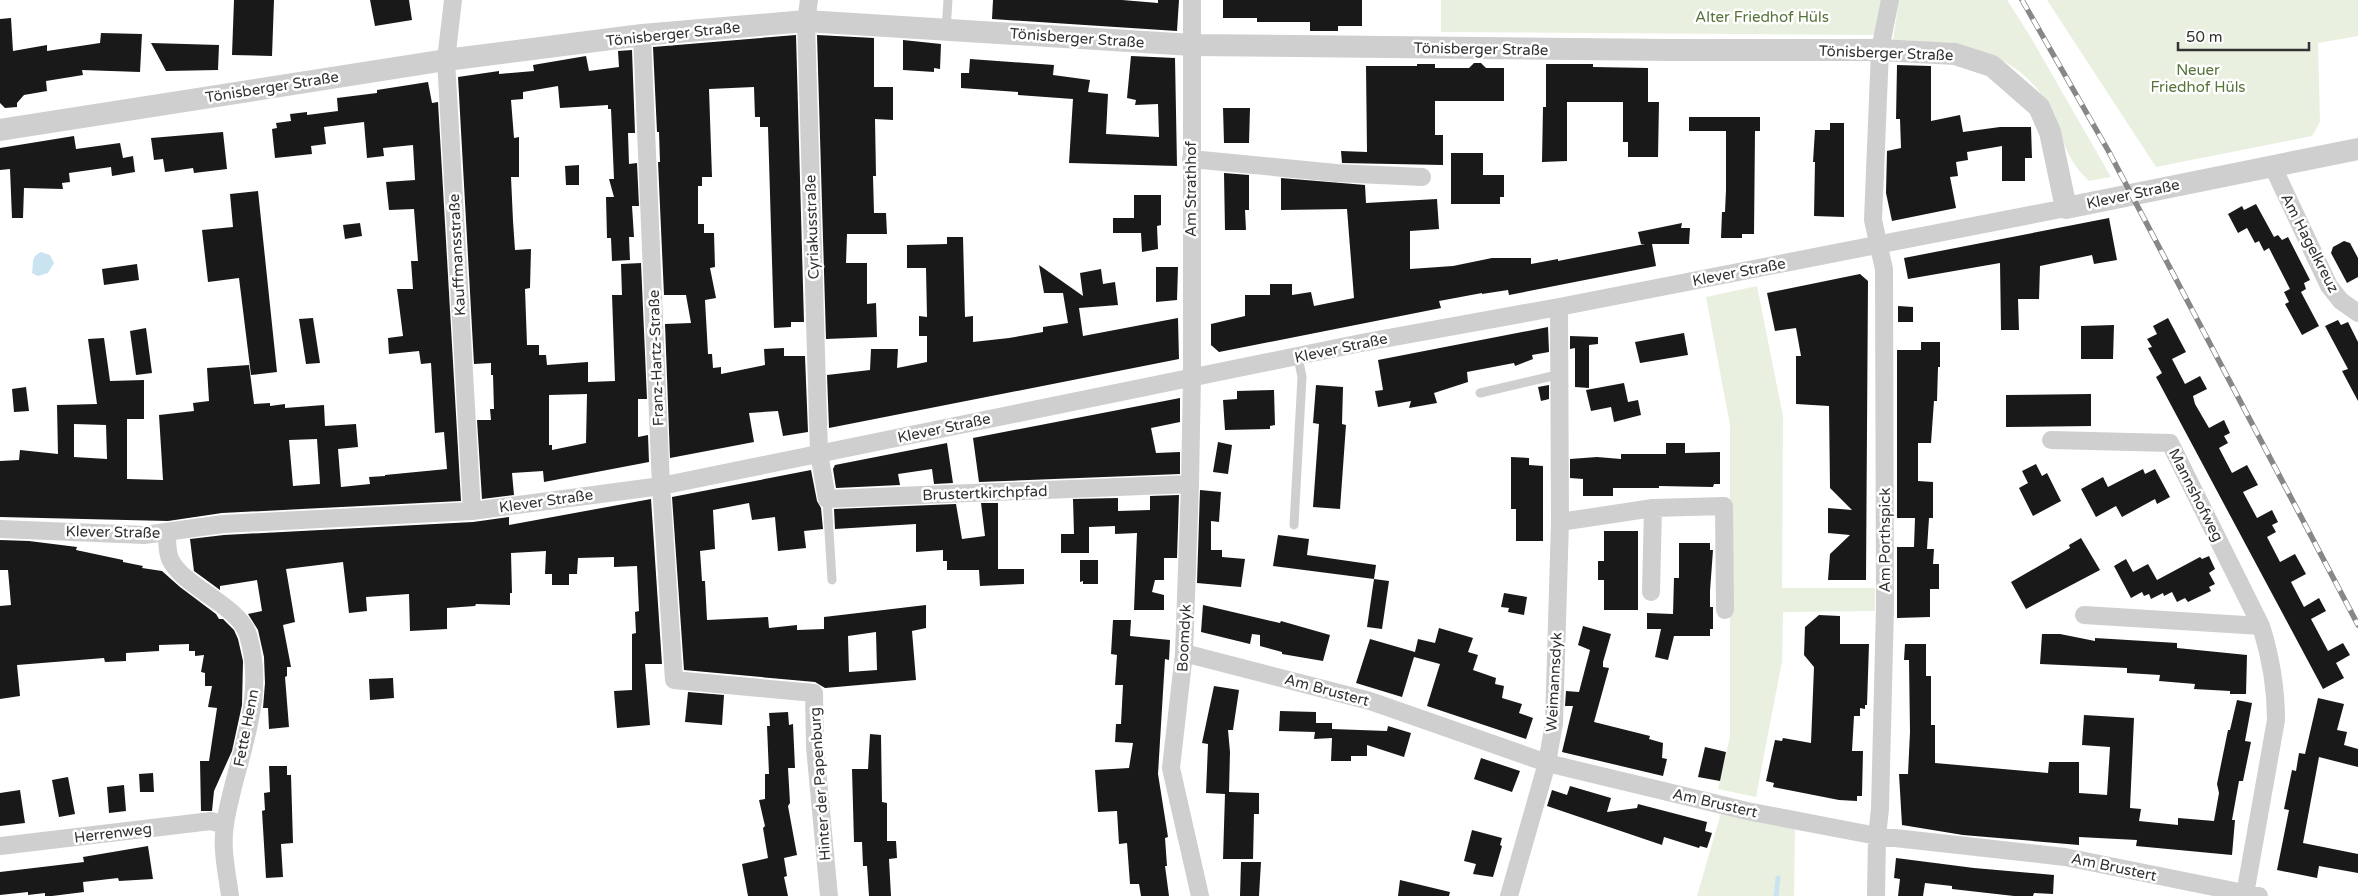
<svg xmlns="http://www.w3.org/2000/svg" width="2358" height="896" font-family="'Varela Round',sans-serif">
<style>
.green{fill:#e9f0df}
.water{fill:#cae3f1}
.lines{fill:none;stroke-linecap:round;stroke-linejoin:round}
.stream{stroke:#cae3f1;stroke-width:5}
.building{fill:#191919;fill-rule:evenodd}
.service{stroke:#cfcfcf;stroke-width:9}
.minor{stroke:#cfcfcf;stroke-width:18}
.tertiary{stroke:#cfcfcf;stroke-width:22}
.rail-casing{stroke:#878787;stroke-width:5.5}
.rail{stroke:#fff;stroke-width:4;stroke-dasharray:11;stroke-linecap:butt}
.labels{text-anchor:middle;stroke-width:5;stroke-linejoin:round;paint-order:stroke}
.park-label{font-size:15px;fill:#577339;stroke:#fff}
.street-label{font-size:15px;fill:#323232;stroke:#fff}
</style>
<rect width="100%" height="100%" fill="#fff"/>
<path class="green" d="M1441 0H1884L1879 35 1441 32Z
M1899 0H2007L2030 36 2111 177 2089 181C2083 175 2076 168 2072 160 2060 141 2057 117 2044 98 2009 46 1949 42 1893 40Z
M2047 0H2358V36L2318 43 2320 122 2312 136 2156 167Z
M1757 286 1783 416 1782 588H1875V611L1783 612 1782 661 1756 797 1718 789 1730 737V425L1706 297Z
M1721 813 1795 829 1794 896H1697Z"/>
<path class="water" d="M41 252 50 255 54 263 48 273 38 276 32 273C34 264 30 257 41 252Z"/>
<g class="lines">
<path class="stream" d="M1776 896 1778 878"/>
</g>
<path class="building" d="M234 0H274L272 56 232 55Z
M370 0H409L412 20 375 26Z
M993 0H1122L1158 3V0H1179L1177 31 992 19Z
M1223 0H1362V26H1338V31H1310V22H1257V18H1223Z
M11 18 13 51 47 45V51L100 43 101 33 142 34 140 72 82 70 83 75 46 81 47 91 24 95 17 103V107L5 108 0 103V19Z
M796 35 804 322H791V327L774 328 768 127H760V117H755L754 87 709 89 712 177H702V186H698V224H704V233H714L715 267 710 268 716 298 705 300 708 354H712L713 368 721 367V374L765 365 764 349 784 348V356H805L808 432 783 436 778 411 749 413 754 442 670 458 665 324 691 323 686 295H664L658 162H660L659 132H657L653 47Z
M817 35 874 38V87H893V120L875 119 876 176H873L874 213H886L887 234H847L846 263H867V304L876 303 877 337 826 339Z
M903 40 941 44 940 69 934 68V72L903 70Z
M151 43 219 45 218 70 166 71Z
M632 50 635 133H628L629 164 637 163 639 206H632L634 237H629L630 260 612 261 611 238H607L606 197H614L609 179H614L611 109H608V105L560 108 558 86 523 92V99L511 100 514 138 519 137V177H511L513 221 515 250 531 249 530 288 525 289 527 345H539V355H546L547 365 588 362V382L615 381 612 295H622L621 264 641 263 647 399H638V437L648 435 649 462 544 482 543 471 512 473 514 495 482 499 477 420H491L490 409H494L493 375H491V363L474 364 458 77 499 71V74L534 71 533 65 586 56 589 71 619 67 618 51ZM587 394 586 443 552 450V445H549V395Z
M1131 56 1175 58 1177 166 1069 163 1073 99 1018 95V92L961 88V73H969L970 59 1054 65 1053 75 1090 80 1088 92 1108 94 1106 134 1159 137 1158 104 1135 105 1136 100 1127 98Z
M1474 63H1481L1486 68H1504V101H1435V135H1443V165L1342 163 1341 151 1367 152 1366 66H1417V64H1435V68H1469Z
M1546 64H1593V67L1648 68V102H1659L1658 157H1628V142H1623V102H1567V161L1542 162 1543 107H1546Z
M1897 65 1931 66V121L1960 115 1963 132 2000 127H2031L2032 158H2025V181H2002V146L1967 152 1968 160 1956 162 1958 176 1950 177 1956 208 1892 221 1886 193 1887 151 1901 148 1900 119H1896Z
M428 82 432 103 438 102 461 501 222 513 168 521 0 517V461L19 460 20 450 58 454 57 405 97 404 88 339 104 338 110 381 144 380V419H127V479L163 480 159 415 194 411 193 403 209 401 207 368 249 365 254 404 270 403V406L285 404V408L324 405 325 426 356 424 358 447 338 449 341 487 370 484 369 477 385 476V475L447 469 444 432 435 433 431 363 421 364 419 351 389 354 388 338 403 336 397 289H413L411 261H418L414 209 389 210 386 182 415 180 413 145 383 148 384 156 367 158 364 122 324 127 326 144 311 146 312 154 275 158 272 129 277 128 276 123 291 121 290 114 307 112V115L338 111 337 98 377 93V90ZM74 424 106 425 107 459 74 457ZM317 439 320 484 293 486 289 440Z
M1223 108H1250L1249 143H1224Z
M1689 117H1760V131H1755L1754 234H1742V238H1721L1722 212H1725L1726 190V131H1689Z
M1830 123H1844V217L1814 216 1815 162H1813L1815 130H1830Z
M223 132 227 169 194 173 193 168 165 172 163 159 154 160 151 138Z
M74 136 76 149 120 143 123 158 133 156 135 172 112 176 111 167 69 173 70 182 62 183 63 189 24 188 23 218H12L10 169 0 170V148Z
M1451 153H1483V175H1504V197H1500V204H1451Z
M579 165V185H566L565 166Z
M1224 173 1249 175V210H1245L1246 230H1225Z
M1281 178 1365 185 1366 203 1437 199 1439 229 1410 231V269L1453 266 1492 258H1531V264L1558 259V261L1645 244H1641L1638 232 1682 223 1681 228H1690L1689 244H1652L1656 266 1509 295 1508 290 1482 294V293L1439 301 1441 308 1219 352 1211 345V324L1245 316V295H1270V284H1292V295L1311 292 1314 306 1354 298 1347 209 1281 210Z
M258 191 277 372 251 375 239 278 208 282 202 230 233 227 230 194Z
M1134 195H1161V225L1157 226 1158 249 1142 252 1141 233H1113V218H1134Z
M2256 204 2274 237 2278 235 2282 240 2288 237 2310 280 2304 283 2306 289 2301 292 2319 326 2302 335 2285 304 2289 302 2284 292 2290 289 2269 248 2264 251 2259 241 2255 243 2247 228 2238 233 2228 214 2242 206 2244 210Z
M2109 218 2117 260 2094 264 2092 255 2040 266 2039 299H2018L2019 330H2001L2000 263 1908 279 1904 258Z
M360 223 362 236 345 239 343 225Z
M947 237H963L965 317 973 316V342L1009 338 1043 332V327L1068 323 1063 293H1044L1039 265 1083 296 1080 273 1101 269 1103 284 1115 282 1118 305 1079 308 1083 336 1178 318 1179 359 829 428 827 375 870 370 871 349H898L897 368 927 362V336H919V316L927 317 926 268H907V245L947 244Z
M2344 241 2350 243 2358 258V277L2347 283 2331 253 2333 247Z
M137 264 139 280 104 285 102 269Z
M1156 267H1178L1177 300 1156 302Z
M1860 274 1868 281 1866 580H1828L1830 554 1850 535 1828 533V508L1852 510 1830 488 1829 406 1796 404V356H1801L1796 328 1775 331 1767 293Z
M1898 306 1913 307V322H1898Z
M313 318 320 363 306 364 299 319Z
M2168 318 2186 352 2172 359 2185 384 2200 376 2207 389 2193 396 2195 404 2209 428 2224 420 2230 433 2224 436 2228 443 2219 448 2232 473 2247 465 2258 485 2243 492 2257 518 2272 510 2278 522 2272 525 2276 532 2267 537 2280 562 2295 554 2306 574 2291 582 2304 607 2319 598 2326 611 2311 619 2328 651 2343 643 2350 655 2336 663 2344 678 2323 689 2156 377 2162 373 2148 348 2152 347 2147 339 2157 334 2153 326Z
M2338 320 2341 325 2348 322 2358 342V401L2342 371 2348 369 2325 326Z
M2114 325 2113 359H2081V326Z
M1548 327 1549 352 1532 355 1533 359 1515 366 1514 363 1467 372 1468 382 1434 393 1437 403 1409 408 1411 401 1378 407 1375 391 1383 390 1378 360Z
M146 328 152 373 136 375 130 331Z
M1684 333 1688 355 1640 363 1635 342Z
M1570 336 1598 337V344L1589 345V388L1575 387V348L1570 349Z
M1921 342H1940V367H1938L1937 401H1934L1931 443H1918V481L1933 482V518H1929L1927 549H1934L1933 564H1939V589H1930V617L1897 618V547H1914L1915 518H1897V350H1921Z
M1624 383 1628 402 1638 400 1641 415 1614 422 1611 407 1591 411 1586 390Z
M1316 385 1343 387 1342 424 1346 425 1340 509 1313 507 1319 424 1313 423Z
M1549 385V399L1541 401 1538 387Z
M26 387 29 411 14 412 12 389Z
M1274 390 1275 425 1270 426V429L1225 430 1223 400 1237 399V391Z
M2091 394V426L2006 427V395Z
M1180 398V422L1151 428 1156 453 1180 452V474L979 482 973 438Z
M1218 442 1232 445 1228 474 1213 472Z
M947 443 953 483 934 484 932 469 898 474 900 485 836 488 833 469 835 465Z
M1666 443H1685V453L1720 452V484H1714L1713 487 1659 486V488H1613V496H1583V479L1570 478V459L1597 457 1621 459V454H1666Z
M1511 457 1529 458V465L1543 466V541H1516V509H1511Z
M2036 464 2042 476 2047 473 2061 501 2033 516 2019 488 2028 483 2022 471Z
M2143 469 2145 474 2155 469 2170 497 2157 504 2155 499 2122 517 2116 506 2096 517 2081 489 2103 477 2108 487Z
M811 470 817 501 821 508 823 529 804 531 806 548 778 551 775 517 752 520 749 503 713 510 715 549 700 551 702 581H705L707 620 768 617 769 628 797 625V630L824 629V617L926 605V628L912 631 916 680 825 688 815 682 684 670 672 497ZM876 632 877 670 849 672 848 636Z
M1200 490 1221 492 1219 522 1211 521V550H1222V557L1245 559 1241 587 1197 583Z
M1179 495 1177 558H1164V580H1155L1152 592 1164 595V610H1134L1137 533 1115 534V526L1089 527V553H1061V534H1074L1073 499 1118 498V511L1150 510V496Z
M651 499 662 664H645L650 725 617 728 614 691 632 690V634L636 633 635 612 639 611 637 566 614 567V557L578 558 577 574H569V585H552V574H545L546 551 511 553 512 593H510V605L476 604 475 606 447 608V629L410 631 409 594 366 597 367 611 349 613 343 562 286 569 295 622 283 625 291 667H287V676L285 677 289 727 269 729 268 708H263L265 683 264 657 258 630 248 614 262 611 257 580 220 586V590L194 571 190 539 224 535 473 522 509 517V525Z
M981 503H998V569H1024V584L980 586 979 570H947V561H943V550L916 552V524L835 529 834 509 956 504 962 539 985 536Z
M1604 531H1638V610H1604V580H1598V561H1604Z
M1278 535 1309 539 1307 555 1376 565 1374 579 1273 566Z
M2081 538 2100 570 2026 609 2011 582 2070 548 2069 545Z
M0 540 29 541 77 547 76 550 123 560V562L143 566 142 568 162 571 180 587 216 614 219 619H223L234 630 238 639 243 661 242 705 232 751 214 791 212 811H201L200 761H209L217 708 208 707 212 686H205V673L201 672 204 655 195 656V651H189V644L159 645V651L126 653V661L105 662 104 658 17 665 20 696 0 699V606L11 605 8 570H0Z
M1679 543H1710V550H1713L1710 591V607H1713V629H1710V636H1674L1668 660 1655 657 1661 629H1647V613L1673 614 1674 578H1679Z
M2209 556 2215 569 2209 573 2215 584 2209 587 2211 591 2188 602 2185 598 2177 602 2172 592 2164 596 2163 593 2151 599 2149 594 2144 596 2142 592 2131 598 2114 566 2126 559 2133 572 2148 564 2157 580 2200 557 2202 559Z
M1080 560H1098V584H1083V581L1080 582Z
M1374 579 1389 581 1382 629 1367 627Z
M1504 593 1527 597 1524 615 1508 612 1509 608 1501 607Z
M1203 605 1280 623 1281 621 1330 635 1323 661 1282 654V652L1260 646V635L1252 634 1250 644 1201 632Z
M1819 615 1840 616V644H1869L1867 705H1865V709L1860 708V716H1854L1852 751H1863L1862 796H1857V801L1839 800 1773 787 1774 783 1766 781 1775 740 1782 741 1783 738 1811 743 1814 667 1804 655 1805 627Z
M1113 620H1131L1130 636 1170 640 1169 660 1165 659 1158 774 1168 837 1165 838 1167 866H1165L1169 896H1141L1139 884H1130L1127 843 1119 844 1117 811 1098 812 1095 770 1129 768 1133 743 1115 742 1116 724H1121L1123 685H1115L1117 655 1111 654Z
M1583 626 1611 634 1603 662V667L1609 668 1594 722 1650 736 1649 739 1663 743 1662 758 1667 759 1663 776 1562 752 1573 706H1565L1566 691 1579 692 1590 650 1578 645Z
M1439 628 1473 638 1468 652 1478 655 1473 670 1496 678 1495 684 1504 686 1502 698 1522 704 1519 713 1533 718 1526 739 1427 706 1440 664 1414 657 1402 697 1356 683 1370 639 1415 652 1418 639 1435 643Z
M2042 634H2060L2095 641V638L2177 643V648L2247 655 2246 694H2230V691L2194 689 2195 684 2159 681 2160 675 2127 673V668L2040 664Z
M1905 644H1926V676H1931V725H1935V763L2048 773 2049 762H2079V793L2107 795 2110 747 2082 745 2084 715 2134 718 2130 808 2141 809 2139 821 2178 825V818L2214 821 2219 793 2217 784 2228 730H2230L2237 700 2252 703 2245 741 2251 742 2243 781H2239L2232 820H2235L2232 855 2136 846 2137 840 2079 837V845L1963 835 1902 825 1899 774H1908L1910 732 1909 660H1904Z
M393 678 394 698 370 700 369 679Z
M1214 686 1239 690 1233 730H1228L1230 752 1229 792 1259 793V814H1254L1253 859H1223L1225 794 1206 793 1208 744 1202 743Z
M688 692 724 695 722 725 685 722Z
M2318 698 2344 704 2337 730 2347 732 2344 745 2358 749V767L2319 757 2303 843 2358 854V873L2319 866 2317 878 2277 870 2289 810 2284 809 2292 770 2296 771 2299 753 2305 754Z
M1280 711 1316 712V723H1332V729L1387 731 1388 726 1411 733 1404 757 1367 745V756H1351V761H1331L1332 738 1314 739 1315 732 1279 731Z
M788 712 789 725 793 724 795 768H788L790 803 788 806 797 855 784 858 787 876 784 877 788 896H748L742 864 768 858 763 828 765 826 759 800 765 799V774H769L767 726H770L769 713Z
M870 734 881 735 882 802 887 803V841H896L897 858 889 859 891 896H869L867 866H863L862 842H854L852 769H868Z
M1705 747 1726 752 1720 781 1698 777Z
M1481 758 1520 771 1512 792 1474 779Z
M269 766H287V775H291L293 843 281 844 283 877 266 878 262 811 265 810 264 793 270 792Z
M153 773 154 792H140L139 774Z
M68 777 75 814 59 817 52 780Z
M124 785 126 811 109 813 107 787Z
M1570 786 1611 798 1607 812 1637 808 1638 804 1707 822 1705 831 1712 833 1707 848 1700 846 1699 848 1664 837 1662 845 1547 806 1552 790 1567 795Z
M20 790 25 823 0 826V793Z
M1472 830 1502 838 1500 845 1502 846 1493 877 1473 874 1476 864 1464 861Z
M148 846 153 879 119 881 118 878 83 882 84 892 52 896H45V893L28 895V892L0 895V872L84 862 83 857Z
M1896 858 1974 868 2054 875 2053 894 2034 893 2033 896H2014L1952 889V886L1925 883 1923 896H1898L1900 879 1894 878Z
M1241 862H1261L1259 896H1240Z
M1400 880 1450 892 1449 896H1398Z"/>
<g class="lines">
<path class="service" d="M946 30 948 0
M1480 393 1561 374
M827 499 832 580
M1294 525 1302 377 1298 357"/>
<path class="minor" d="M453 0 446 60 472 511
M809 0 806 21 819 453 827 499 1190 484
M1192 0V377L1190 484 1184 653 1171 768 1200 896
M642 35 661 486 674 680 814 693 815 747 829 896
M1191 159 1336 173 1422 177
M2272 165 2329 286 2341 301 2358 313
M2051 440 2170 443 2261 626C2271 658 2276 687 2276 720L2245 894
M1560 522 1653 508 1724 506 1725 610
M0 529 144 535 223 524 472 511 661 486 1361 343 1559 307 2066 208
M167 533C167 541 167 552 170 559 183 587 239 605 248 635 268 701 235 760 225 824 221 848 227 873 230 896
M1651 592 1653 508
M2084 615 2261 626
M1184 653 1370 701 1547 763 1747 811 1877 836 2065 857 2259 896
M0 846 211 821 225 825
M1509 896 1547 763 1554 723 1560 522 1559 307
M1876 896 1877 836 1880 809 1885 607 1884 269 1873 220 1880 50 1890 0"/>
<path class="tertiary" d="M0 130 446 60 642 35 806 21 1192 45 1672 50H1880L1955 54 1992 66 2039 107 2050 132 2066 208 2358 149"/>
<defs>
<path id="rail" d="M2022 0 2109 152 2358 625"/>
</defs>
<use href="#rail" class="rail-casing"/>
<use href="#rail" class="rail"/>
</g>
<g class="labels">
<g class="park-label">
<text x="1762" y="22">Alter Friedhof Hüls</text>
<text x="2198" y="75">Neuer<tspan x="2198" dy="17">Friedhof Hüls</tspan></text>
</g>
<g class="street-label">
<text transform="translate(673 34) rotate(-6)" y="5">Tönisberger Straße</text>
<text transform="translate(1077 38) rotate(4)" y="5">Tönisberger Straße</text>
<text transform="translate(1481 49) rotate(1)" y="5">Tönisberger Straße</text>
<text transform="translate(1886 53) rotate(2)" y="5">Tönisberger Straße</text>
<text transform="translate(272 87) rotate(-9)" y="5">Tönisberger Straße</text>
<text transform="translate(1191 189) rotate(-90)" y="5">Am Strathhof</text>
<text transform="translate(2133 194) rotate(-12)" y="5">Klever Straße</text>
<text transform="translate(812 227) rotate(-92)" y="5">Cyriakusstraße</text>
<text transform="translate(2310 243) rotate(63)" y="5">Am Hagelkreuz</text>
<text transform="translate(457 255) rotate(-93)" y="5">Kauffmansstraße</text>
<text transform="translate(1739 272) rotate(-11)" y="5">Klever Straße</text>
<text transform="translate(1341 348) rotate(-12)" y="5">Klever Straße</text>
<text transform="translate(656 358) rotate(-92)" y="5">Franz-Hartz-Straße</text>
<text transform="translate(944 428) rotate(-12)" y="5">Klever Straße</text>
<text transform="translate(985 493) rotate(-2)" y="5">Brustertkirchpfad</text>
<text transform="translate(2196 495) rotate(63)" y="5">Mannshofweg</text>
<text transform="translate(546 501) rotate(-8)" y="5">Klever Straße</text>
<text transform="translate(113 532) rotate(1)" y="5">Klever Straße</text>
<text transform="translate(1885 540) rotate(-90)" y="5">Am Porthspick</text>
<text transform="translate(1184 638) rotate(-87)" y="5">Boomdyk</text>
<text transform="translate(1554 682) rotate(-87)" y="5">Weimannsdyk</text>
<text transform="translate(1327 690) rotate(15)" y="5">Am Brustert</text>
<text transform="translate(246 728) rotate(-79)" y="5">Fette Henn</text>
<text transform="translate(820 784) rotate(-94)" y="5">Hinter der Papenburg</text>
<text transform="translate(1715 803) rotate(13)" y="5">Am Brustert</text>
<text transform="translate(113 833) rotate(-7)" y="5">Herrenweg</text>
<text transform="translate(2114 867) rotate(12)" y="5">Am Brustert</text>
</g>
</g>
<path d="M2178 42v8h131v-8" fill="none" stroke="#323232" stroke-width="2.5"/>
<text x="2186" y="42" font-size="15" fill="#323232" stroke="#ffffff" stroke-width="4" paint-order="stroke">50 m</text>
</svg>
